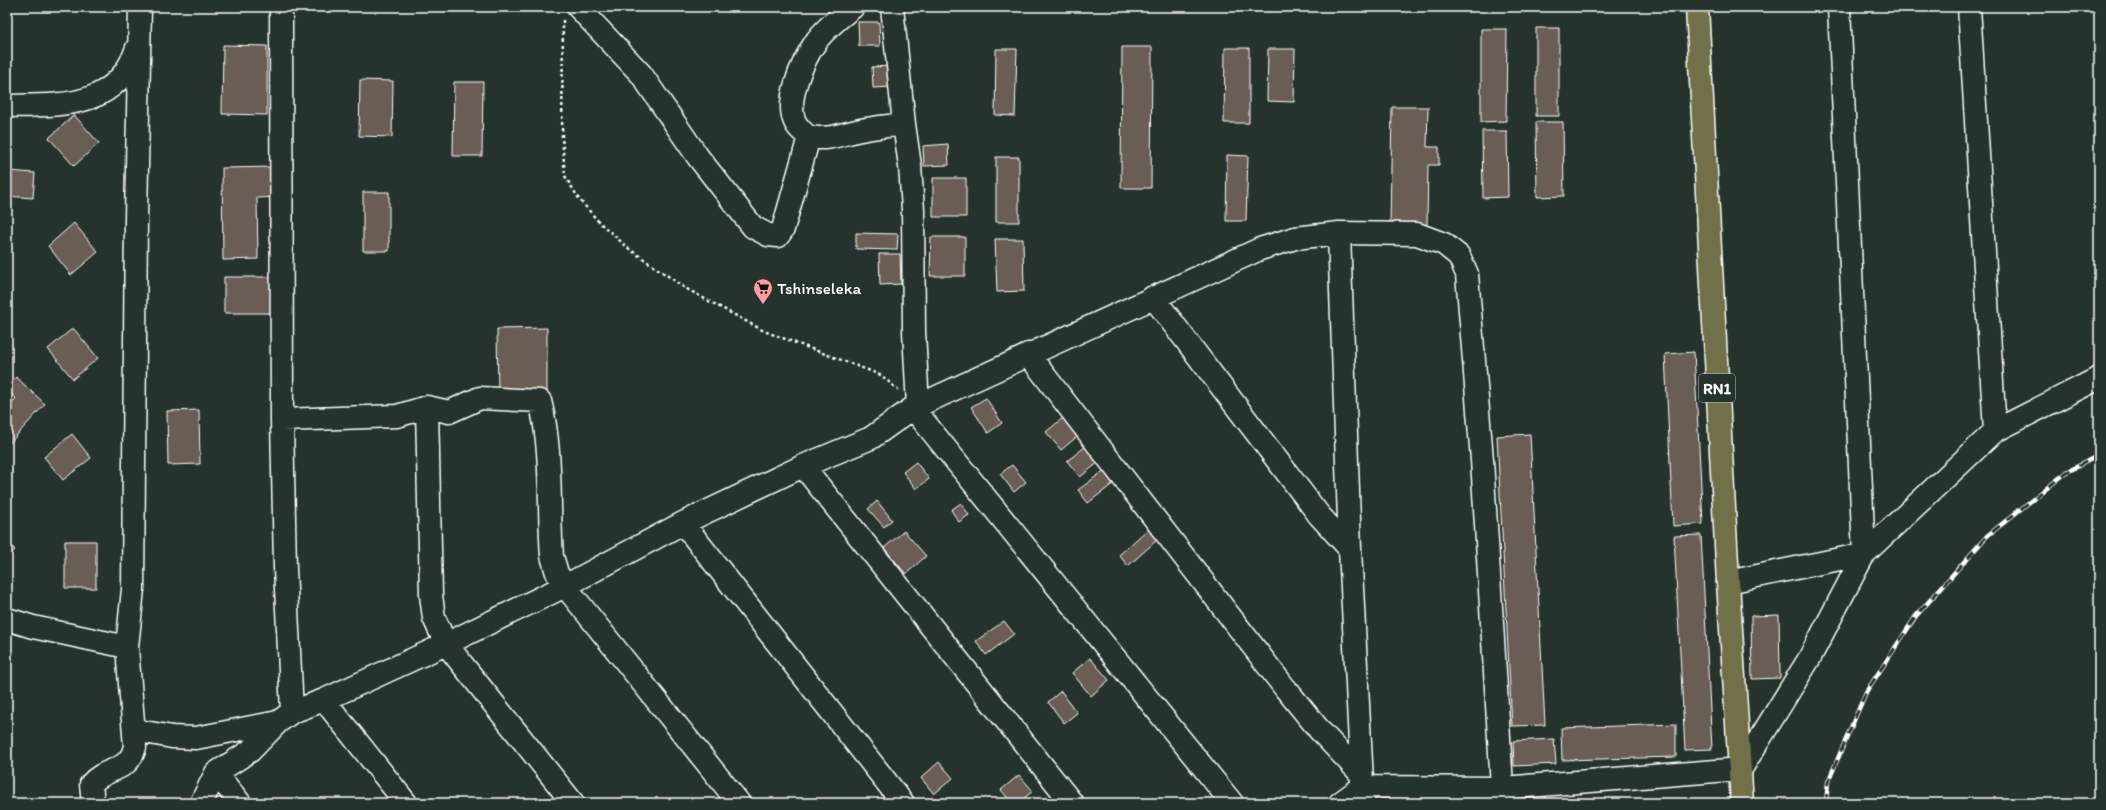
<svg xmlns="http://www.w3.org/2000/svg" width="2106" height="810" font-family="Itim,sans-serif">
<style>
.building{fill:#695d55;stroke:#fff}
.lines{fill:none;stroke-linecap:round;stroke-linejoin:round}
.minor-casing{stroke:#fff;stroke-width:25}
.highway-casing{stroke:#fff;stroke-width:25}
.path{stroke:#fff;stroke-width:2.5;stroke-dasharray:3 3;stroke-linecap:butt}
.minor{stroke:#26332d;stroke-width:22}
.highway{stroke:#716f4a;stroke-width:22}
.rail-casing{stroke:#fff;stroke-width:4.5}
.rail{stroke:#26332d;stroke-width:3;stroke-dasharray:9;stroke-linecap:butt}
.labels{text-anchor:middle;stroke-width:3;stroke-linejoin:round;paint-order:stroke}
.shield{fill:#26332d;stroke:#bec2c0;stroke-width:1}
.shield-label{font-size:16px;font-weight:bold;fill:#fff}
.poi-label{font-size:17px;fill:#fff;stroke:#26332d;text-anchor:start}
</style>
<rect width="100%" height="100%" fill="#26332d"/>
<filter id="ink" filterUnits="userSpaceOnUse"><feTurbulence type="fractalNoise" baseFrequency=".025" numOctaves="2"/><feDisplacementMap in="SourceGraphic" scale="8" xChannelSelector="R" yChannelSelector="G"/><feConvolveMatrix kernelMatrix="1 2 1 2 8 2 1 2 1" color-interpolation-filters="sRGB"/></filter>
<g filter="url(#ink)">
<path class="building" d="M858 22H879L880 46H859Z
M1536 28H1559V116H1536Z
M1481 29H1507L1506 121 1481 122Z
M223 45 267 46V115L222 114Z
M1122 47H1152L1151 188H1121Z
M1225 48H1249V123H1224Z
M996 49H1017L1015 116 995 115Z
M1268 49H1295L1294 102 1267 101Z
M891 66 892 87 873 88 872 67Z
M360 80 393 81 392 137 359 136Z
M454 82H483L482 156H453Z
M1392 107H1428L1427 147H1439V165H1428L1427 225H1390Z
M74 115 99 143 74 166 49 138Z
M1536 122H1563L1564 196 1537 197Z
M1482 131H1507L1508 197 1483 198Z
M948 144 949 165 924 166 923 146Z
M1227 155 1248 156 1246 221H1226Z
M996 157H1019V222H996Z
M279 167V197L257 198 258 259 223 260 222 168Z
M7 171 35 173 33 198 7 196Z
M933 178H966V217H933Z
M363 192H389V251H363Z
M74 223 98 252 71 275 48 246Z
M856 233 898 234 897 250 856 249Z
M931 237H965V276H930Z
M995 239H1023L1024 291 997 292Z
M879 254H900L901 284 880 285Z
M224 277H274V313H224Z
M73 328 98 358 73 379 48 349Z
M547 328V391L498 392 497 329Z
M1694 352 1703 524 1673 526 1665 354Z
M16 377 45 404 7 446V408L16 398 7 390V387Z
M986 398 1002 423 988 433 971 407Z
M199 410 200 464 168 465 167 411Z
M1064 417 1079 435 1061 450 1046 432Z
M72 434 91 458 63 480 44 457Z
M1530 434 1545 725 1512 726 1497 436Z
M1090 443 1103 459 1080 477 1067 461Z
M916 462 929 479 916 489 903 472Z
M1012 465 1026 482 1014 492 1000 474Z
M1109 467 1119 479 1088 503 1078 490Z
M877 501 892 520 884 527 868 509Z
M961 503 969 515 959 522 951 510Z
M1148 529 1157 540 1128 566 1119 555Z
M904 531 926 556 906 574 884 548Z
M1701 535 1712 749 1685 750 1674 536Z
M7 541 15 550 7 558Z
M65 541H96V588H65Z
M1779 615 1780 678 1752 679 1751 616Z
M1004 621 1014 634 986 655 976 641Z
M1090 658 1109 680 1091 696 1072 673Z
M1061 691 1077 713 1064 723 1048 702Z
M1676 724V757L1562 760 1561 728Z
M1554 739 1556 764 1514 766 1513 741Z
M939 762 953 778 934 794 921 778Z
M1019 775 1033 791 1018 803H1012L1001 790Z
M1545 795 1546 803H1520V796Z"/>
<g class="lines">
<defs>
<path id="minor" d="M281 7 282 420 285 568 292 712
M578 7 641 74 698 157 753 227 768 235 778 236 783 229 809 137
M853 7C840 17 827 27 817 40 803 60 779 110 801 130 804 133 807 136 810 137 828 141 844 133 861 130 875 127 890 126 904 124
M892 7 904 124 910 166 913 210 914 331 918 407
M1969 7 1995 431
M7 106C61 105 117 109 137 48
M1339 233 1350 549 1363 801
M1153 297 1319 515 1350 549
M1028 354 1285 688 1321 732 1360 773
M427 407 431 595 434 618 446 644 573 803
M913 408 1232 803
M282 420 397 416 427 407 449 412 480 398 540 401C553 451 548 505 552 556L557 573 565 586 739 803
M803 466 1072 803
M683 523 903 803
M1728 582 1864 554 1839 7
M7 619 33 627 127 647
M324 700 406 803
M134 730 172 737 196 738 278 722
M216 773 240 803
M93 803 91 784C106 766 128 774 135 747L127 647 133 589 136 219 140 7
M201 803 216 773 250 751 278 722 292 712 324 700 446 644 565 586 683 523 803 466 871 438 913 408 1260 249 1295 238 1339 233 1417 234 1444 244 1459 256 1467 274 1482 460 1503 803
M1340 803 1362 787 1502 788 1741 769 1809 659 1864 554 1995 431 2099 378"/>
<path id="highway" d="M1697 7 1728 582 1742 803"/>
</defs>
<use href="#minor" class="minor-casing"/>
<use href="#highway" class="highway-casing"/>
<path class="path" d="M563 20 562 136 565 176 579 199 599 222 628 248 685 288 764 331 881 375 898 390"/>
<use href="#minor" class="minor"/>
<use href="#highway" class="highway"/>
<defs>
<path id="rail" d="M1826 803 1828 782 1866 692 1916 616 1987 536 2067 472 2099 455"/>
</defs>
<use href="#rail" class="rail-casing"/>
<use href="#rail" class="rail"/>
</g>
</g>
<defs>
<symbol id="supermarket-pin" viewBox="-11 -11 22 30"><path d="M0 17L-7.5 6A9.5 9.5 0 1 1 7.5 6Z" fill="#ff9aa2" stroke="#26332d"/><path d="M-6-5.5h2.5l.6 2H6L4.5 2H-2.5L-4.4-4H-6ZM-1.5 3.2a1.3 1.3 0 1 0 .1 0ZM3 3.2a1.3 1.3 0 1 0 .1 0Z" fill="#111"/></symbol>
</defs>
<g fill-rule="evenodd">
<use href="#supermarket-pin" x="752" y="277" width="22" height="30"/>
</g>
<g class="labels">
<rect class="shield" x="1699" y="374" width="36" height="28" rx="3"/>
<g class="shield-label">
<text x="1717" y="394">RN1</text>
</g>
<g class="poi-label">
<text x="777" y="294">Tshinseleka</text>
</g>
</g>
<rect width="2106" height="810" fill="none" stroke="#26332d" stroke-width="24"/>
<rect x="12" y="12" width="2082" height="786" fill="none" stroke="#fff" stroke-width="1.5" filter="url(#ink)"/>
</svg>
